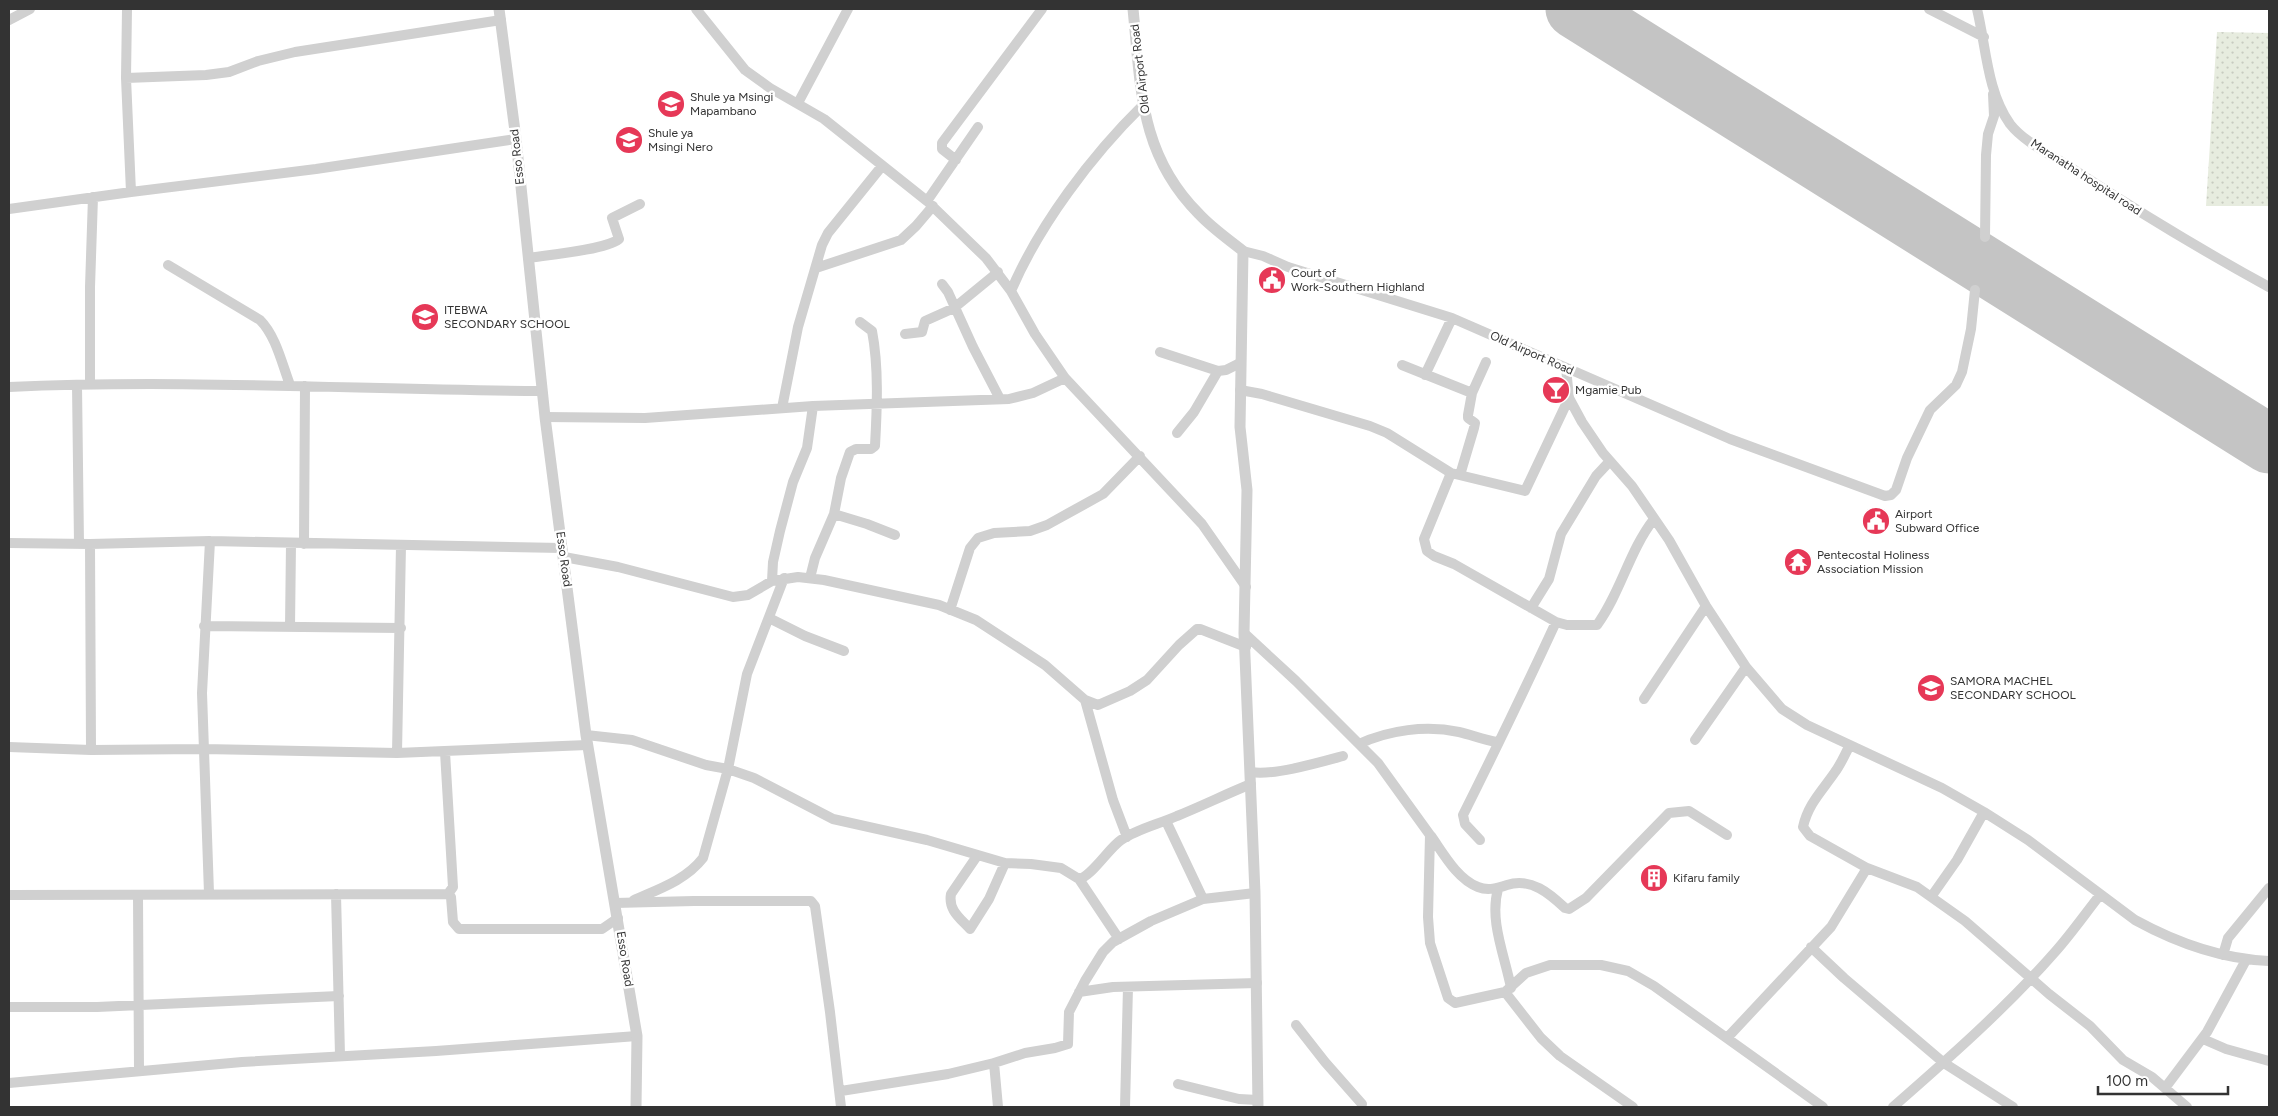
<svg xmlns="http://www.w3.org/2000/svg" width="2278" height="1116" font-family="Figtree,sans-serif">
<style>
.grass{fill:url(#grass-dots)}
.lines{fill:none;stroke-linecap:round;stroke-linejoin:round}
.runway{stroke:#c4c4c4;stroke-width:59}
.minor{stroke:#d0d0d0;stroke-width:10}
.tertiary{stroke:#d0d0d0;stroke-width:11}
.labels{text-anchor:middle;stroke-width:5;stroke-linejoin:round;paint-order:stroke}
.street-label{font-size:12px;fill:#333;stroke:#fff}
.poi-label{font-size:12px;fill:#333;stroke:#fff;text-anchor:start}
</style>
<defs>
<pattern id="grass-dots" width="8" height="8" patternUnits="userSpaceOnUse" patternTransform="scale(1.25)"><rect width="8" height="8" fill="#e7ecdf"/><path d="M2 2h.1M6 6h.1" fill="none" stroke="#c7cbc0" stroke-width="1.8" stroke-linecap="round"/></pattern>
</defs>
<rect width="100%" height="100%" fill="#fff"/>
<path class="grass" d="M2217 32 2269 33V206H2206Z"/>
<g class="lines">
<path class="runway" d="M1575 9 2269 444"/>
<path class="minor" d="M127 9 126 78 131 192
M696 9 745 70 770 88 824 119 927 201 986 258 1011 291 1035 334 1065 378 1202 524 1246 587
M1929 9 1984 37
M1977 9C1986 46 1987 92 2010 124 2024 142 2050 154 2068 166 2134 209 2201 250 2269 287
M9 20 30 9
M126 78 206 75 229 72 258 61 295 52 501 20
M798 103 848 9
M956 160 942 149V143L1042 9
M927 201 978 127
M9 209 131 192 316 169 516 139
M1985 237 1986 155 1988 134 1994 116 1993 94
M1243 251 1263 256 1288 267 1452 318 1730 439 1885 496 1891 495 1896 490 1907 458 1930 410 1956 385 1962 372 1971 329 1975 290
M528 258C548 255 605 250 619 239L612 218 640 204
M168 265 260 320C276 336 282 364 290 385
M816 268 901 240 916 226 933 206
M942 284 948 292 973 347 1000 399
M1011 291C1039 225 1092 155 1143 105
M905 334 922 332 925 321 954 308 998 272
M1160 352 1218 371 1226 370 1240 363
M1402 365 1472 393
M1566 368 1569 398 1582 422 1603 453 1632 486 1669 540 1706 606 1746 667 1782 709 1807 725 1942 788 1984 812 2028 840 2135 920C2177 943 2221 959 2269 961
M1425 375 1452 318
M90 384V287L93 197
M77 385 79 544
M9 387C186 379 364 390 542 391
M1240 390 1262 394 1370 426 1387 433 1451 473 1424 539 1427 551 1434 556 1454 564 1556 622 1567 625H1597C1621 592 1629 551 1654 519
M782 408 798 327 822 245 828 233 882 166
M545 417 645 418 813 406 1009 399 1033 393 1065 378
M1177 433 1194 412 1218 371
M1451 473 1525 491 1569 398
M1460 475 1474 428 1475 423 1468 418V415L1472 393 1486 362
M834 514 867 524 895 535
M9 543 90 544 210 541 562 548
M90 544 91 750
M304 544 305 386
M564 557 618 567 733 597 748 595 772 581 798 577 824 580 939 605 976 620 1045 665 1085 700 1098 705 1130 691 1147 680 1179 645 1197 629H1200L1246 647
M810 578 815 558 834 514 841 478 850 452 856 449H871L875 446C877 410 879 367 872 331L860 322
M772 581 773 562 780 531 793 482 807 448 813 406
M1531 608 1549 579 1561 534 1596 476 1610 461
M950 610 970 548 978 538 994 533 1030 531 1047 525 1103 494 1140 456
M769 618 805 636 844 651
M204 626 401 628
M290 627 291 543
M1244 633 1296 681 1378 763 1430 835 1428 917 1430 943 1448 998 1455 1003 1505 992 1526 973 1550 965H1601L1628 971 1654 986 1823 1107
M1644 699 1706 606
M1085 700 1113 800 1127 837
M586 735 632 740 706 765 728 769 754 778 833 819 927 840 1005 863 1031 864 1061 868 1079 879C1091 877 1109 848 1121 840 1137 829 1159 824 1177 816 1202 806 1226 794 1251 784
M1695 740 1746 667
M1359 744C1389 730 1426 725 1459 732 1472 735 1484 740 1497 742
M1850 745C1845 754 1841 764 1835 772 1822 791 1808 804 1803 827L1810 836 1867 868 1917 887 1965 921 2049 994 2090 1026 2123 1060 2152 1077 2187 1107
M9 747 91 750 203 749 397 753 587 745
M397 753 401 545
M1251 772C1273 776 1321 762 1343 756
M1166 821 1203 899
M1431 836C1443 853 1457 879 1478 887 1488 891 1498 888 1507 885 1531 877 1550 894 1565 908L1569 909 1586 898 1669 813 1689 811 1727 835
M1480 840 1465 824 1463 815C1495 751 1526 687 1556 622
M977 856 951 894C948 910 960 918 970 929L989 899 1005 863
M1079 879 1119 939
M1498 889C1489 921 1505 956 1511 988
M209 893 202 693 210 541
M336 894 340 1055
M448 894 451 897 453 922 459 929H602L618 918
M9 895 448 894 453 887 445 752
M138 895 139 1071
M1931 897 1957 860 1984 812
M634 900C659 889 686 880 703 858L728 769 747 674 784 578
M615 903 694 901H811L815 906 830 1012 841 1107
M1811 947 1844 978 1944 1063 2013 1107
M2223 955 2228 938 2269 888
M1079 992 1113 987 1257 983
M1505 992 1541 1038 1560 1056 1633 1107
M9 1007H97L339 996
M1296 1025 1325 1062 1362 1104
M1727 1038 1831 927 1867 868
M2203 1039 2226 1049 2269 1061
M9 1083 242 1062 436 1051 637 1036
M1178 1084 1239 1099 1258 1100
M2165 1088 2207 1032 2246 960
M841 1091 948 1074 994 1063
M998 1107 994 1063 1025 1053 1055 1048 1068 1044 1069 1012 1085 981 1103 952 1113 942 1151 921 1203 899 1255 893
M1125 1107 1128 987
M1893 1107C1949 1058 2006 1008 2055 952 2071 934 2085 914 2100 895"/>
<path class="tertiary" d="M499 9 516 139 545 417 586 735 637 1036 636 1107
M1133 9C1141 87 1139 154 1199 214 1212 228 1228 239 1243 251L1240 427 1247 490 1244 633 1255 893 1258 1107"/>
</g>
<defs>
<symbol id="school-disc" viewBox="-11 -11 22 22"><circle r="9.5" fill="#e63857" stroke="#fff"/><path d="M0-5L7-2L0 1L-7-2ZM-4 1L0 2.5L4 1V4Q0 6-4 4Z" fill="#fff"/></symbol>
<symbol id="civic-disc" viewBox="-11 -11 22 22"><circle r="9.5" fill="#e63857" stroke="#fff"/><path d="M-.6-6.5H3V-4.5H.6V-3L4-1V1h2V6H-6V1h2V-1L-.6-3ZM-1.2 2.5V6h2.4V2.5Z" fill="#fff"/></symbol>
<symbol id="bar-disc" viewBox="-11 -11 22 22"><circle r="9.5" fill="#e63857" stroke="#fff"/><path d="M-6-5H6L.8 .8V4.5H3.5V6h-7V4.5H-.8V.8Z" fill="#fff"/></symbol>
<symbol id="temple-disc" viewBox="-11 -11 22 22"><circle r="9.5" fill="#e63857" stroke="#fff"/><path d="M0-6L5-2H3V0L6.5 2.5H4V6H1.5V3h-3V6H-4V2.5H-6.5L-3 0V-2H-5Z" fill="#fff"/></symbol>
<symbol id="building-disc" viewBox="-11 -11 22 22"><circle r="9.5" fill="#e63857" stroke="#fff"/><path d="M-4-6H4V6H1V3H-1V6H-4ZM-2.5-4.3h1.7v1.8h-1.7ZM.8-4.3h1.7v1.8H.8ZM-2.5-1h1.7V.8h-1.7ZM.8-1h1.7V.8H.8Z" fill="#fff"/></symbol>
</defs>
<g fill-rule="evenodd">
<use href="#school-disc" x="655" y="88" width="32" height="32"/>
<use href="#school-disc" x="613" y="124" width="32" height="32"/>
<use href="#civic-disc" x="1256" y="264" width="32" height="32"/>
<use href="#school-disc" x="409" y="301" width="32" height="32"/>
<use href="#bar-disc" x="1540" y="374" width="32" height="32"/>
<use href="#civic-disc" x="1860" y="505" width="32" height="32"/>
<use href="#temple-disc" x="1782" y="546" width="32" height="32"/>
<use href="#school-disc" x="1915" y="672" width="32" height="32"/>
<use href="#building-disc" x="1638" y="862" width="32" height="32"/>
</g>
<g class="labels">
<g class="street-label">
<text transform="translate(1140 69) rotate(-97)" y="4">Old Airport Road</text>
<text transform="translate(517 157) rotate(-96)" y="4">Esso Road</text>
<text transform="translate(2086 177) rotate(33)" y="4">Maranatha hospital road</text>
<text transform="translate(1532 353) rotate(24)" y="4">Old Airport Road</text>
<text transform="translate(564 559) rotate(82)" y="4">Esso Road</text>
<text transform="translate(625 959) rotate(81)" y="4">Esso Road</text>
</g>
<g class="poi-label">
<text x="690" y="101">Shule ya Msingi<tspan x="690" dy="14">Mapambano</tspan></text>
<text x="648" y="137">Shule ya<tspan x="648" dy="14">Msingi Nero</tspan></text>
<text x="1291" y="277">Court of<tspan x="1291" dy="14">Work-Southern Highland</tspan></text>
<text x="444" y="314">ITEBWA<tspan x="444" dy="14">SECONDARY SCHOOL</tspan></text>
<text x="1575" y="394">Mgamie Pub</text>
<text x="1895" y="518">Airport<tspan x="1895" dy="14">Subward Office</tspan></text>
<text x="1817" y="559">Pentecostal Holiness<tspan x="1817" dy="14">Association Mission</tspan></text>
<text x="1950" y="685">SAMORA MACHEL<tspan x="1950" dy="14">SECONDARY SCHOOL</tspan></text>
<text x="1673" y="882">Kifaru family</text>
</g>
</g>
<rect width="2278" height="1116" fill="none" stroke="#333333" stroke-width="20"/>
<path d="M2098 1086v8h130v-8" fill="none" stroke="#333333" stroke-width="2.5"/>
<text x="2106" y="1086" font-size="15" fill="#333333" stroke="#ffffff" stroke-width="4" paint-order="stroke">100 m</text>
</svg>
